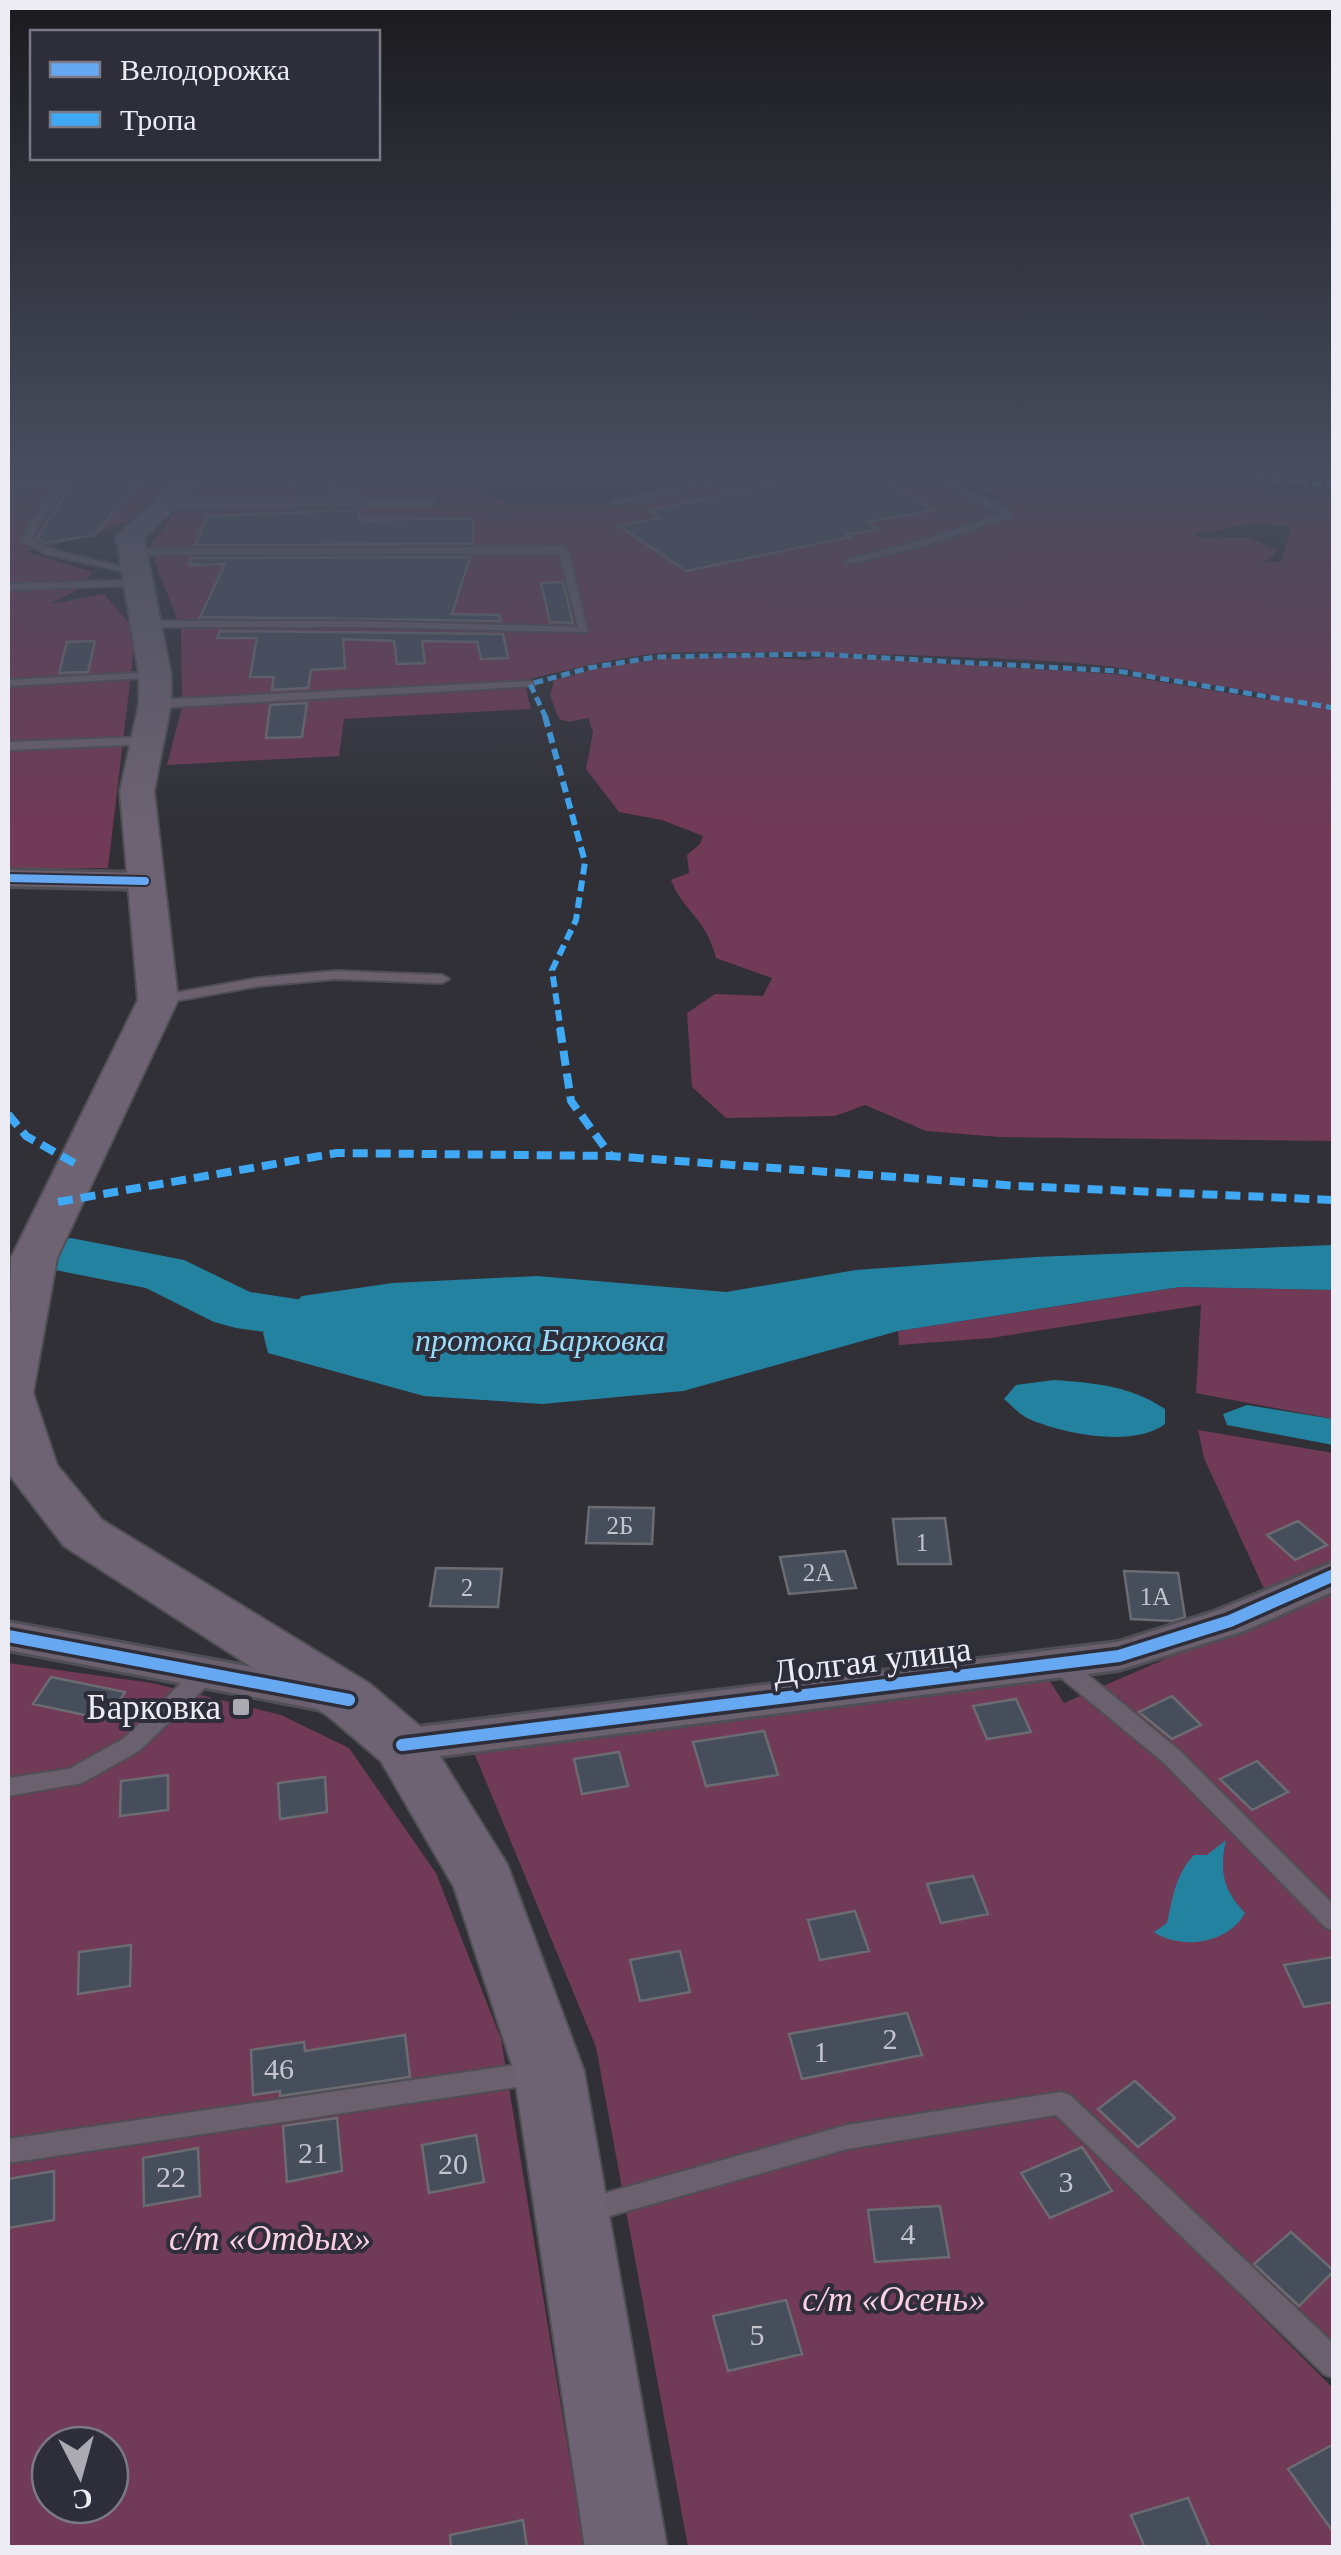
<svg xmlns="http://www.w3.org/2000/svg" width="1341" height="2555" font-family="Georgia,serif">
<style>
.green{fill:#713a56;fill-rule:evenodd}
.water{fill:#2482a1}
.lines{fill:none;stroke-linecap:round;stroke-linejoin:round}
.river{fill:#2482a1;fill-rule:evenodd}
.building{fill:#464d5b;stroke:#6b6c72;stroke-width:2.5}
.service-casing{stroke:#504f55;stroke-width:4}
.minor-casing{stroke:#504f55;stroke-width:6}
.secondary-casing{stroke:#504f55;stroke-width:4}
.service{fill:#6b606e;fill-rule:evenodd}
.minor{fill:#6b606e;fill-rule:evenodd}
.secondary{fill:#6d6372;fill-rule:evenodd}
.quiet-far2{stroke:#3fa9f5;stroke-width:5;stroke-dasharray:9 5;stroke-linecap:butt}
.quiet-far1{stroke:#3fa9f5;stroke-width:6;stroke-dasharray:11 6;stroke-linecap:butt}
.quiet{stroke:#3fa9f5;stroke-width:8;stroke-dasharray:15 8;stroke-linecap:butt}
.cycleway-far1-casing{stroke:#2e2d3a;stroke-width:12}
.cycleway-casing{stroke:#2e2d3a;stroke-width:19}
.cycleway-far1{stroke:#66a8f1;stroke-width:8}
.cycleway{stroke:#66a8f1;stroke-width:12}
.poi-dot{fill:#abaab2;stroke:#2e2d3a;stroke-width:4}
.labels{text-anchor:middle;stroke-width:8;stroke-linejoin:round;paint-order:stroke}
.number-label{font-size:25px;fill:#c3c4ce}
.near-number-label{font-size:30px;fill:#c3c4ce}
.water-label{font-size:32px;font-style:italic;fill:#97dcf9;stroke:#2e2d3a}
.near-street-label{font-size:35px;fill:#edecf5;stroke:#2e2d3a}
.near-poi-label{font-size:35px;fill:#edecf5;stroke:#2e2d3a;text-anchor:end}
.near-park-label{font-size:35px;font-style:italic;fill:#fad0e2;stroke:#2e2d3a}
</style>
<rect width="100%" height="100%" fill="#313037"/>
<path class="green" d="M8 470H187C151 524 84 539 24 551L92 572 81 588 50 604 104 594 136 631 108 868 8 869Z
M222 470H752L675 486 650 470 506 480 475 491 510 504 619 506 778 470H943L924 478 991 511 1001 498 957 481 960 470H1093L1195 484 1333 496V1141L999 1137 926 1131 865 1105 835 1116 726 1118 692 1087 687 1013 715 994 763 996 772 978 716 958C706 917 684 913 671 880L689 873 687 855 700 844 703 836 662 820 619 812 586 769 593 732 588 718 569 722 559 719 550 695 554 680 603 667 660 659 745 655 806 660 830 656 1114 674 1269 700V694L1139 673C1118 656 711 649 659 653 614 658 568 670 524 680L531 709 344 719 339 756 167 765 182 707 181 629 149 547 178 508 441 506 449 498 333 504 183 502ZM1256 523 1292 527 1281 562H1261L1270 559 1277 551 1249 537 1198 538 1195 534Z
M1181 1287 1333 1290V1419L1196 1393 1201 1305 991 1338 899 1345 898 1331Z
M1198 1430 1333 1453V2349L1068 2093 1065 2121 1333 2388V2547H688L596 2047 470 1743 1047 1677 1064 1703 1285 1607 1265 1591 1204 1458Z
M8 1663 152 1683 281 1715 349 1748 436 1873 501 2039 584 2547 8 2548ZM50 2445H110V2505H50Z"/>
<path class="water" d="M1333 1245V1290L1180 1287 898 1331 683 1391 542 1404 424 1396 268 1353 263 1333 302 1296 393 1283 537 1276 726 1292 856 1270 1035 1257Z
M1054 1380C1095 1383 1131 1386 1165 1409V1424C1133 1448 1064 1434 1029 1419 1020 1415 1012 1406 1004 1399L1016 1385Z
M1247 1405 1333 1419V1445L1227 1425 1223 1414Z
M1226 1840C1219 1871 1223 1890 1245 1913 1229 1943 1182 1951 1154 1932L1167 1923C1173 1897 1175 1875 1194 1855H1207Z"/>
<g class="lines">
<path class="river" d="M71 1238 184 1260 250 1292 386 1313 395 1326 386 1339 364 1345 236 1328 214 1322 146 1288 50 1269 41 1256 50 1243Z"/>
</g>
<path class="building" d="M788 470H861L935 510 867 522 879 529 847 535 850 537 686 571 618 525 661 518 650 511 803 478Z
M328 472 330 493 361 492V498H296L295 474Z
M82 477 140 482 94 535 47 543 37 538 66 493Z
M360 510 359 519 363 520 473 519V544L195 545 208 516Z
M470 557 452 614 499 615 501 621 200 617 225 564 189 565 192 558Z
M563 582 573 623 550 622 541 583Z
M220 631 503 634 508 658 481 659 477 642 422 641 425 663 397 664 394 641 343 639 345 668 311 670 308 688 272 690 274 677H250L257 638H217Z
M95 641 88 672 59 673 67 642Z
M307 703 302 737 266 738 270 705Z
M589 1507 654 1508 652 1544 586 1543Z
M945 1518 951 1564H898L893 1519Z
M1298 1521 1327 1545 1295 1560 1267 1535Z
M845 1551 856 1588 789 1594 780 1557Z
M436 1568 502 1569 498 1607 430 1606Z
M1124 1571 1178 1573 1185 1617 1173 1621 1131 1619Z
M51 1677 125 1692 108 1720 33 1704Z
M1172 1696 1201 1725 1172 1739 1139 1712Z
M1016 1699 1031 1732 987 1739 973 1706Z
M764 1731 778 1775 706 1786 693 1742Z
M619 1752 628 1786 582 1794 574 1759Z
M1257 1761 1288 1792 1252 1810 1220 1779Z
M168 1775V1810L120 1816 121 1781Z
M325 1777 327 1812 280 1819 278 1783Z
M973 1876 988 1914 941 1923 927 1884Z
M855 1911 869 1951 820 1960 808 1920Z
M131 1945 130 1986 78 1994 79 1952Z
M680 1951 690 1992 640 2001 630 1960Z
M1334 1957V2002L1304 2007 1284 1965Z
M907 2013 922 2055 802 2079 789 2034Z
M405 2035 410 2077 280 2096V2091L253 2095 251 2050 304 2042 305 2051Z
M1135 2081 1175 2118 1138 2147 1098 2109Z
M337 2118 342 2171 287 2182 283 2126Z
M476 2135 484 2182 429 2193 422 2145Z
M1082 2147 1112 2191 1050 2218 1021 2173Z
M198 2148 200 2196 144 2206 143 2158Z
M54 2171V2220L8 2228V2179Z
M940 2206 949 2257 875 2262 868 2210Z
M1291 2232 1334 2271 1299 2306 1254 2264Z
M786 2300 802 2354 728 2371 713 2316Z
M1334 2444V2533L1288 2469Z
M1188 2498 1210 2548H1145L1131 2515Z
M523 2520 527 2548H451L450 2535Z"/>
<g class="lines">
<defs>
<path id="service" d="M68 470H78L37 527 32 540 54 550 139 571V575L46 554 22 541 27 527 56 486 8 490V484L61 480Z
M757 470H776L616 505 611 502Z
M948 470H958L953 482 1011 512V516L935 543 847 564V560L927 539 1000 514 945 485Z
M432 501 437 504 435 506 166 508 161 505 166 502Z
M563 547 568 550 588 632 354 627H147L142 624 147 621H354L578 627 559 553 132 555 127 552 132 549Z
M139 580 143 581V585L8 590V584Z
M155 672 159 673V677L8 686V680Z
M530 681 534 682V686L155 708 149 704 155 700Z
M147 737 153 741 151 744 8 750V742Z
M335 971 442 975 449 979 442 983 335 979 259 986 158 1004 151 1000 158 996 259 978Z
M1061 1657 1069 1659 1180 1751 1334 1905V1931L1326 1928 1164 1763 1053 1671 1050 1665 1053 1659Z
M207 1664 215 1666 218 1672 215 1678 139 1751 82 1783 8 1796V1778L69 1769 123 1739 199 1666Z
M536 2062 545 2065 549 2073 545 2081 536 2084 8 2163V2139Z
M1061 2092 1070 2095 1334 2344V2378L1324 2374 1056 2115 847 2149 588 2222 579 2219 575 2210 579 2201 588 2198 847 2125Z"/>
<path id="minor" d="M8 870 145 873 158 881 145 889 8 886Z
M1334 1562V1591L1244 1631 1119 1670 402 1761 387 1756 381 1745 387 1734 402 1729 1118 1642 1216 1611Z
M8 1622 327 1681 341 1685 347 1696 341 1707 327 1711 8 1650Z"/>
<path id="secondary" d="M187 470H215L144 538 171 675V704L154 791 178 1000 57 1258 33 1393 57 1465 102 1520 370 1684 423 1729 507 1864 584 2071 667 2548H585L514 2071 454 1887 381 1761 328 1716 64 1546 8 1473 11 1258 138 1000 120 791 139 704V675L116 536Z"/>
</defs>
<use href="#service" class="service-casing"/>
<use href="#minor" class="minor-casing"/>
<use href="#secondary" class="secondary-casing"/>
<use href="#service" class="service"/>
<use href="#minor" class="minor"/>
<use href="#secondary" class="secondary"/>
<path class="quiet-far2" d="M1188 470 1334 486
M546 718 530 684 589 668 655 657 815 654 1117 671 1334 708"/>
<path class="quiet-far1" d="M545 716 585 862 576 920 552 970 561 1031"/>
<path class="quiet" d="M560 1028 571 1101 611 1156
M8 1114 26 1136 76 1164
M58 1202 337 1153 611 1156 1018 1186 1334 1200"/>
<defs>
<path id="cycleway-far1" d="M8 878 145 881"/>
<path id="cycleway" d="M8 1636 349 1700
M402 1745 1119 1656 1230 1621 1334 1575"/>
</defs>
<use href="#cycleway-far1" class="cycleway-far1-casing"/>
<use href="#cycleway" class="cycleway-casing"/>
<use href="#cycleway-far1" class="cycleway-far1"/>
<use href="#cycleway" class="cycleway"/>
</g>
<linearGradient id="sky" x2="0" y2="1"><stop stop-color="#1b1a1e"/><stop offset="0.57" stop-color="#484e5e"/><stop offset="1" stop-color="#484e5e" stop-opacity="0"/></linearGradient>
<rect width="1341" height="828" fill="url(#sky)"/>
<rect class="poi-dot" x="231" y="1697" width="20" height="20" rx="5"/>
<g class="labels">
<g class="number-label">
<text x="620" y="1534">2Б</text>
<text x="922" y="1551">1</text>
<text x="818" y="1581">2А</text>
<text x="467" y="1596">2</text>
<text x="1155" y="1605">1А</text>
</g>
<g class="near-number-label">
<text x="890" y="2049">2</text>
<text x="821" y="2062">1</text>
<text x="279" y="2079">46</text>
<text x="313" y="2163">21</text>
<text x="453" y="2174">20</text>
<text x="171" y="2187">22</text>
<text x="1066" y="2192">3</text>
<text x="908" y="2244">4</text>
<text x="757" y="2345">5</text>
</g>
<g class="water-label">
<text x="540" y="1351">протока Барковка</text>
</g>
<g class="near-street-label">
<text transform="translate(872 1660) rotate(-7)" y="12">Долгая улица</text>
</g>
<g class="near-poi-label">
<text x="221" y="1719">Барковка</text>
</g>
<g class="near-park-label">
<text x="270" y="2250">с/т «Отдых»</text>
<text x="894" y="2311">с/т «Осень»</text>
</g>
</g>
<rect width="1341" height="2555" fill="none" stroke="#edecf5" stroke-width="20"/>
<rect x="30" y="30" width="350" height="130" fill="#2e2d3a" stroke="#7a7985" stroke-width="2.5"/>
<rect x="50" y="62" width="50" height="15" fill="#66a8f1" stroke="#7a7985" stroke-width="2.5"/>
<text x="120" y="80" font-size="30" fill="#edecf5">Велодорожка</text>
<rect x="50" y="112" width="50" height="15" fill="#3fa9f5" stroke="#7a7985" stroke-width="2.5"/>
<text x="120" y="130" font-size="30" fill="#edecf5">Тропа</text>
<g transform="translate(80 2475) rotate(174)"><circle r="48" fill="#2e2d3a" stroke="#7a7985" stroke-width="2.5"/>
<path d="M0-8L18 38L0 25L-18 38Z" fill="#abaab2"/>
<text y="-15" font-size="28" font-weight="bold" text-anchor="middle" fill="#edecf5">С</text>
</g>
</svg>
